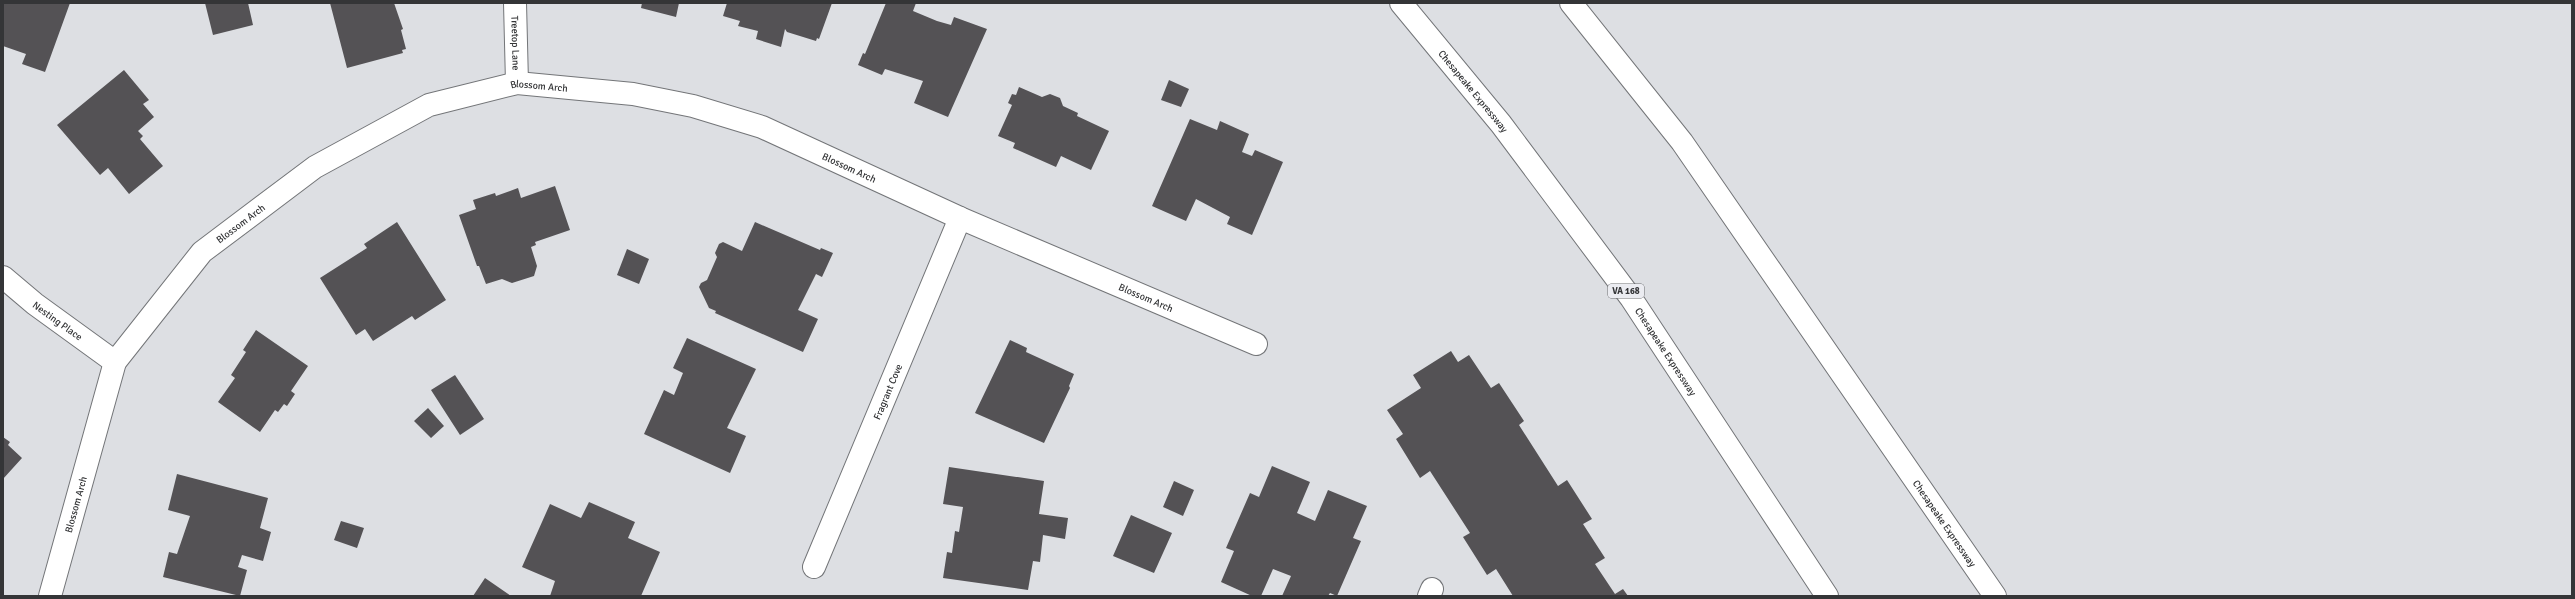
<svg xmlns="http://www.w3.org/2000/svg" width="2575" height="599" font-family="Signika,sans-serif">
<style>
.building{fill:#545255}
.lines{fill:none;stroke-linecap:round;stroke-linejoin:round}
.street-casing{stroke:#737578;stroke-width:24}
.highway-casing{stroke:#737578;stroke-width:24}
.street{stroke:#fff;stroke-width:22}
.highway{stroke:#fff;stroke-width:22}
.labels{text-anchor:middle;stroke-width:4;stroke-linejoin:round;paint-order:stroke}
.shield{fill:#ebecf1;stroke:#6b6c6f;stroke-width:1}
.shield-label{font-size:9px;font-weight:bold;fill:#343537}
.street-label{font-size:10px;fill:#343537;stroke:#ebecf1}
</style>
<rect width="100%" height="100%" fill="#dddfe3"/>
<path class="building" d="M3 3H70L45 72 22 64 26 54 3 46Z
M205 3H248L253 25 213 35Z
M330 3H394L403 29 401 30 406 49 402 50 403 53 347 68Z
M642 3H679L676 17 641 8Z
M727 3H832L819 39 817 38 816 41 787 32 785 29 781 47 756 39 758 31 738 26 740 21 723 16Z
M886 3H916L913 11 937 21 951 25 954 17 987 29 948 117 914 103 923 81 885 69 882 75 858 65 863 53 865 54Z
M124 70 149 100 143 104 154 117 138 131 143 136 140 139 163 166 129 194 108 168 100 175 57 125Z
M1169 80 1189 89 1181 107 1161 100Z
M1019 87 1042 97 1050 94 1060 98 1063 106 1078 113 1077 116 1109 131 1091 170 1061 156 1056 167 1013 148 1015 143 998 136 1012 105 1008 103 1012 94 1016 95Z
M1190 119 1217 130 1220 121 1249 134 1242 152 1252 156 1255 150 1283 162 1252 235 1227 224 1230 217 1196 199 1186 221 1152 206Z
M555 186 570 230 535 242 536 245 531 247 537 266 534 276 512 283 502 279 486 284 479 266H477L459 215 476 209 473 200 495 193 496 196 518 188 521 198Z
M397 222 446 300 415 320 412 316 373 341 365 329 356 335 320 278 367 248 364 244Z
M755 222 820 250 821 248 833 253 822 277 816 274 798 310 818 319 803 352 715 313 716 311 709 308 699 287 701 283 707 280 717 257 715 253 719 244 723 242 742 251Z
M627 249 649 259 639 284 617 275Z
M256 330 308 366 291 391 295 394 287 406 284 404 278 412 275 410 260 432 218 402 235 378 231 375 246 352 243 350Z
M687 338 756 369 727 428 746 436 730 473 644 434 664 390 674 395 683 373 673 368Z
M1010 340 1027 348 1026 352 1074 374 1069 386 1070 388 1044 443 975 413Z
M1451 351 1458 362 1469 355 1491 388 1499 383 1524 421 1519 425 1558 486 1567 480 1592 519 1583 524 1605 558 1595 564 1615 594 1623 589 1628 596H1513L1496 569 1487 575 1463 537 1470 533 1430 471 1420 478 1396 439 1403 434 1387 410 1421 388 1413 375Z
M455 375 484 419 460 435 431 390Z
M428 408 444 426 431 438 414 421Z
M3 437 10 442 8 445 22 458 3 479Z
M1272 466 1310 482 1297 513 1315 521 1328 490 1367 506 1353 538 1361 541 1337 596 1330 593 1328 596H1282L1291 576 1273 569 1261 596H1252L1221 582 1234 551 1226 548 1250 493 1259 497Z
M949 467 1044 481 1039 514 1068 518 1065 539 1043 535 1040 562 1033 561 1028 590 943 578 947 552 952 553 955 531 959 532 963 507 943 504Z
M177 474 268 498 260 528 271 532 263 561 242 555 238 567 247 570 240 596 163 577 169 552 177 554 190 516 168 510Z
M1174 481 1194 490 1183 516 1163 507Z
M589 502 635 522 628 538 660 552 641 596H550L555 581 522 567 550 504 581 518Z
M1131 515 1172 533 1154 573 1113 556Z
M341 521 364 528 357 548 334 540Z
M485 578 511 596H473Z"/>
<g class="lines">
<defs>
<g id="street">
<path id="s1" d="M515 3 517 83"/>
<path id="s2" d="M3 277 35 304 115 362"/>
<path id="s3" d="M814 567 960 218"/>
<path id="s4" d="M50 596 115 362 202 252 315 167 429 105 517 83 633 94 693 106 762 127 960 218 1256 344"/>
<path d="M1429 596 1432 589"/>
</g>
<g id="highway">
<path id="s5" d="M1401 3 1501 124 1631 298 1827 596"/>
<path id="s6" d="M1571 3 1682 142 1995 596"/>
</g>
</defs>
<use href="#street" class="street-casing"/>
<use href="#highway" class="highway-casing"/>
<use href="#street" class="street"/>
<use href="#highway" class="highway"/>
</g>
<g class="labels">
<rect class="shield" x="1608" y="284" width="36" height="14" rx="3"/>
<g class="shield-label">
<text x="1626" y="294">VA 168</text>
</g>
<g class="street-label">
<text dy="4" stroke="none"><textPath href="#s1" startOffset="40">Treetop Lane</textPath></text>
<text dy="4" stroke="none"><textPath href="#s4" startOffset="767">Blossom Arch</textPath></text>
<text dy="4" stroke="none"><textPath href="#s5" startOffset="114">Chesapeake Expressway</textPath></text>
<text dy="4" stroke="none"><textPath href="#s4" startOffset="1091">Blossom Arch</textPath></text>
<text dy="4" stroke="none"><textPath href="#s4" startOffset="431">Blossom Arch</textPath></text>
<text dy="4" stroke="none"><textPath href="#s4" startOffset="1415">Blossom Arch</textPath></text>
<text dy="4" stroke="none"><textPath href="#s2" startOffset="70">Nesting Place</textPath></text>
<text dy="4" stroke="none"><textPath href="#s5" startOffset="438">Chesapeake Expressway</textPath></text>
<text dy="4" stroke="none"><textPath href="#s3" startOffset="190">Fragrant Cove</textPath></text>
<text dy="4" stroke="none"><textPath href="#s4" startOffset="95">Blossom Arch</textPath></text>
<text dy="4" stroke="none"><textPath href="#s6" startOffset="641">Chesapeake Expressway</textPath></text>
</g>
</g>
<rect width="2575" height="599" fill="none" stroke="#343537" stroke-width="8"/>
</svg>
